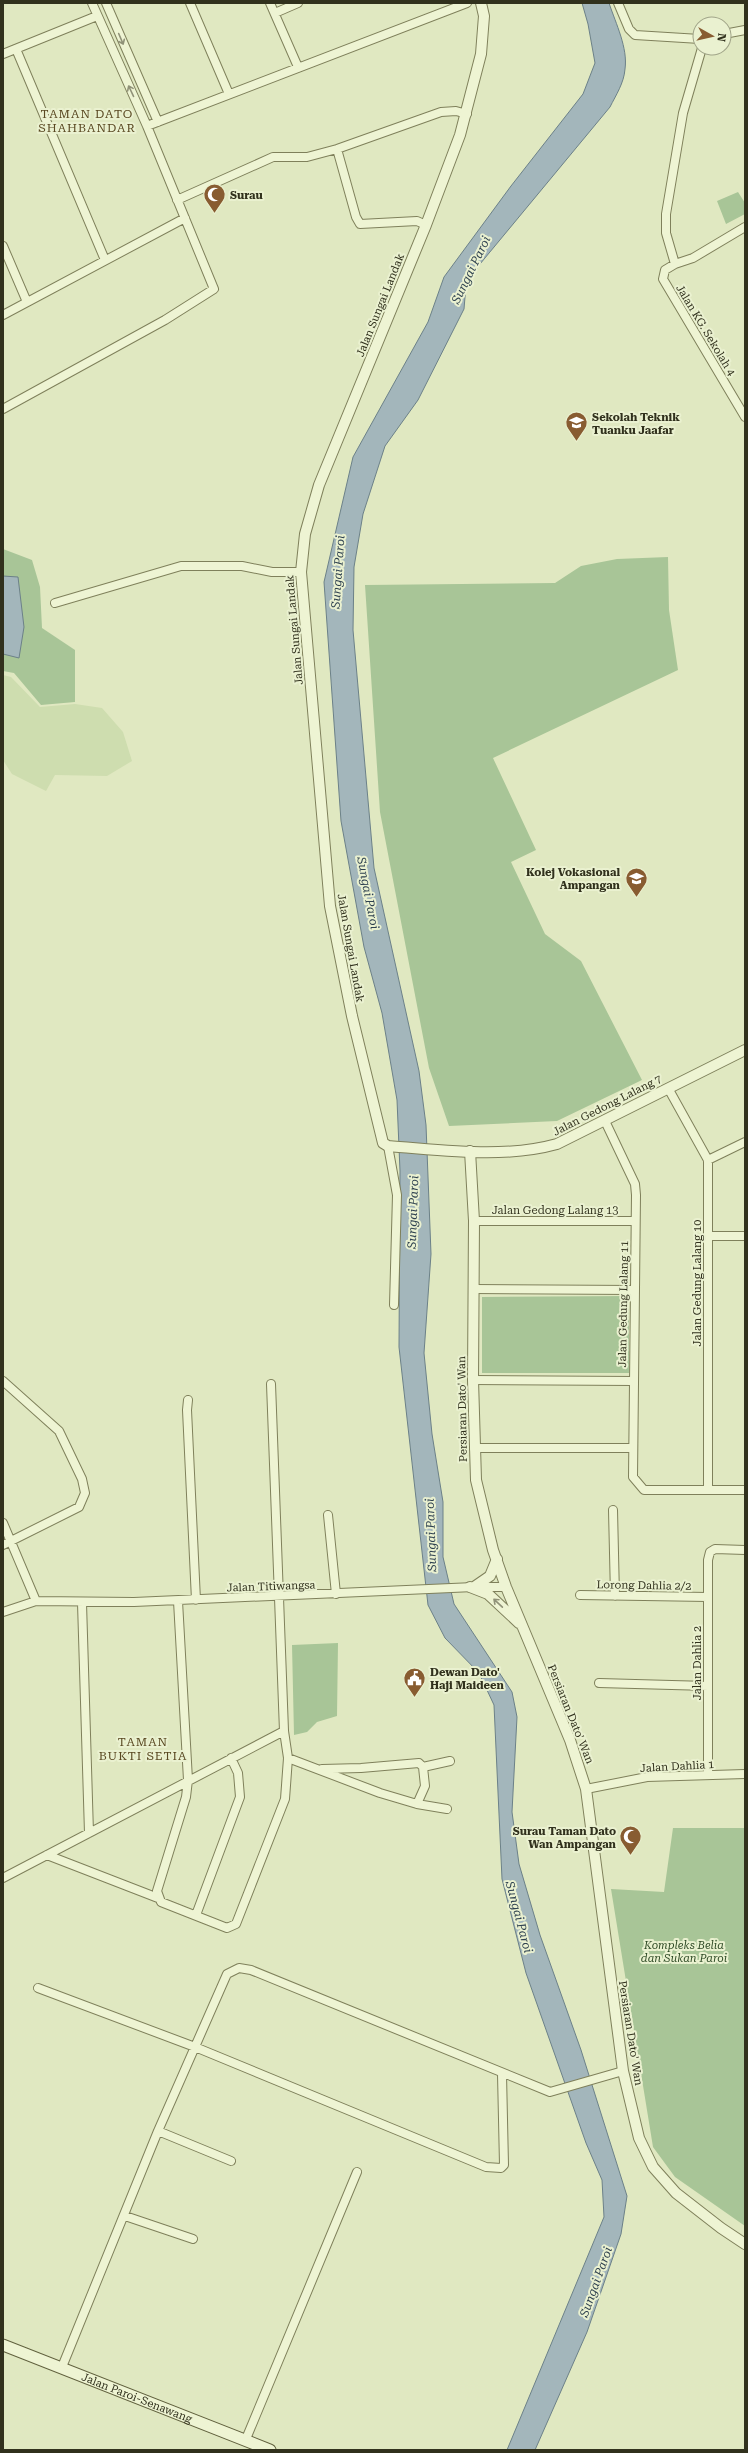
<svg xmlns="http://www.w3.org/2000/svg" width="748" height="2453" font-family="'Roboto Serif',serif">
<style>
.farmland{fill:#ceddaf}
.green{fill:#a8c597}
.water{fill:#a3b6bb;stroke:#6c8188}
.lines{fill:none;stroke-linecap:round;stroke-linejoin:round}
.minor-casing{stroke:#7f805b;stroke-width:10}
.tertiary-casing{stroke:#7f805b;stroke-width:12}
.secondary-casing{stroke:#61613e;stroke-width:13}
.minor{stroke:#eef4d3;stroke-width:8}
.tertiary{stroke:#eef4d3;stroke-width:10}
.secondary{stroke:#eef4d3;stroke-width:11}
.oneway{stroke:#909278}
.labels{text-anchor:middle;stroke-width:4;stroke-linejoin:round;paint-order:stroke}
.poi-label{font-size:11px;font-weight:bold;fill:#31311d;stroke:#eaf1d0;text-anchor:start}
.street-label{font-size:11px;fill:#31311d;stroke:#eaf1d0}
.park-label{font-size:11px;font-style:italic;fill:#2f4b26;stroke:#eaf1d0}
.neighbourhood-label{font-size:12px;letter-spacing:1px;fill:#594821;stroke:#eaf1d0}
.water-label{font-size:12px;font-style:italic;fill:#2e414f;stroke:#eaf1d0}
</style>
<rect width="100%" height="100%" fill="#e0e8c1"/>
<path class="farmland" d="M3 675 11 677 40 707 75 704 102 708 123 732 132 761 107 776 55 775 46 791 12 774 3 760Z"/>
<path class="green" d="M738 192 745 203V214L726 224 717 201Z
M3 549 32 560 40 587 42 628 75 650V702L41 705 14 673 3 671Z
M668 557 669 610 678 670 493 758 536 850 511 862 545 934 581 961 642 1080 557 1121 449 1126 429 1068 380 812 365 585 555 583 581 566 617 559Z
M629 1296V1373H482V1297Z
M338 1643 337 1716 317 1722 307 1732 294 1735 292 1645Z
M673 1828H745V2226L675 2177 653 2147 611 1889 664 1892Z"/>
<path class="water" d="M582 3H609C616 24 628 48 625 69 624 83 616 95 610 107L480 264 466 285 464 309 418 400 385 446 363 514 354 567 353 630 374 868 419 1071 426 1125 431 1254 424 1353 432 1434 443 1502V1557L454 1604 512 1692 517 1717 512 1812 519 1864 540 1935 581 2050 627 2196 621 2234 587 2332 535 2450H507L604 2217 602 2180 586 2143 526 1973 502 1879 494 1705 479 1673 445 1638 428 1605 399 1347 400 1171 397 1100 382 1013 364 947 341 821 324 582 353 457 428 322 444 277 511 186 583 94 595 63 588 24Z
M3 576 18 577 24 627 19 658 3 654Z"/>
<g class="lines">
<defs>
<path id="minor" d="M106 3 158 122
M190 3 229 94
M270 3 298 67
M618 3 629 29 635 35 700 39
M275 13 298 3
M724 34 745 30
M16 49 105 260
M3 54 97 16
M147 126 467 3
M337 149 356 217 360 224 417 221 426 225
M177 200 273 157H307L337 149 441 112 456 111 467 114
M745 227 693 258 675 264 665 270 663 279 745 417
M3 246 27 302
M675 264 666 233V214L683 113 702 48
M3 315 185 218
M3 409 165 320 214 289 147 126 92 3
M55 603 181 566H242L272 572H301
M668 1088 708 1160V1490
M605 1121 635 1184 636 1195 633 1477 644 1490H745
M388 1146 397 1195 394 1305
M708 1160 745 1142
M474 1221H635
M708 1236H745
M474 1289 634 1290
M473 1380 634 1381
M3 1381 59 1431 82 1479 85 1493 79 1507 3 1545
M188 1400 187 1410 196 1600
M474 1448H633
M613 1510 615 1596
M328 1515 336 1594
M3 1523 36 1601
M580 1595 708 1597
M178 1601 188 1780 186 1797 157 1891 161 1902 227 1928 236 1924 285 1799 288 1758 284 1731 271 1384
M82 1603 89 1833
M3 1612 36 1601 134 1602 474 1587H506
M599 1683 708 1686
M288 1758 380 1793 417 1804 425 1786 423 1767 419 1763 361 1768 322 1769
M423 1767 450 1761
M708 1775V1560L710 1552 715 1549 745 1550
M586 1789 647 1777 745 1774
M417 1804 447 1809
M47 1855 158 1898
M3 1878 284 1731
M196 1915 240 1797 238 1773 231 1758
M38 1988 195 2047 486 2167 501 2168 504 2165 502 2074
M158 2131 231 2161
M125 2216 193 2239
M62 2367 158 2131 227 1974 239 1968 251 1970 550 2092 623 2071
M246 2439 357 2172"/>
<path id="tertiary" d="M481 3 484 16 481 54 460 135 426 225 319 485 305 534 301 572 330 906 352 1016 383 1143 388 1146C443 1150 503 1159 557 1144L745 1050
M470 1151 474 1221 473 1380 476 1480 493 1550 506 1587 570 1740 586 1789 623 2071 639 2138 653 2167 676 2193 721 2228 745 2244
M470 1587 488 1594 519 1623
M474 1587 490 1576 497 1559"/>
<g id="secondary">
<path id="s1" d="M3 2345 270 2450"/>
</g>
</defs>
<use href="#minor" class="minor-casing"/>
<use href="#tertiary" class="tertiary-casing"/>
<use href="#secondary" class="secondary-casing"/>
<use href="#minor" class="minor"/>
<use href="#tertiary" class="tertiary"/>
<use href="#secondary" class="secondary"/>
</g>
<defs><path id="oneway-shaft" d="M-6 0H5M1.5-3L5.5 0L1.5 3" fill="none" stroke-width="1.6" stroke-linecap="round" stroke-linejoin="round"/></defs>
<g class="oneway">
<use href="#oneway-shaft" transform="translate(121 39) rotate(67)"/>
<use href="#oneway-shaft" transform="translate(131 91) rotate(-115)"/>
<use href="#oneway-shaft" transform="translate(498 1603) rotate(-137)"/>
</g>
<defs>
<symbol id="mosque-pin" viewBox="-11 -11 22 30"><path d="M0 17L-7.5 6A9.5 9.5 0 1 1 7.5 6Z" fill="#885c31" stroke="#eaf1d0"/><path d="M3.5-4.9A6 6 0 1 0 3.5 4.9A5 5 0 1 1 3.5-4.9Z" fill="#fff"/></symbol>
<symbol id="school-pin" viewBox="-11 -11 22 30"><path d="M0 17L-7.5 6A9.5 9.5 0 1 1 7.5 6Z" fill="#885c31" stroke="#eaf1d0"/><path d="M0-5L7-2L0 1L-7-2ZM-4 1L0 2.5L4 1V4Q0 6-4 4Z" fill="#fff"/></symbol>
<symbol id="civic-pin" viewBox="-11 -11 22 30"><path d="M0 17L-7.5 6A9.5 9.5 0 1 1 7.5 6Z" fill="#885c31" stroke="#eaf1d0"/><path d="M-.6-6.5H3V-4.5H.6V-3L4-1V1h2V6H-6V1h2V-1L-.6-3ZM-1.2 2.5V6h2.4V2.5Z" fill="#fff"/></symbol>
</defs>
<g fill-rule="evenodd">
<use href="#mosque-pin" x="202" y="182" width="25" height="34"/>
<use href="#school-pin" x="564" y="410" width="25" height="34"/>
<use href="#school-pin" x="624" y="866" width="25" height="34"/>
<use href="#civic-pin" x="402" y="1666" width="25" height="34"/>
<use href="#mosque-pin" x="618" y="1824" width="25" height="34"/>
</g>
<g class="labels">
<g class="poi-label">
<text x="230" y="199">Surau</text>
<text x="592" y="421">Sekolah Teknik<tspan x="592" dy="13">Tuanku Jaafar</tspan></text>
<text x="620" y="876" text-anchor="end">Kolej Vokasional<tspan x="620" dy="13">Ampangan</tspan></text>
<text x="430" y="1676">Dewan Dato'<tspan x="430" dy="13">Haji Maideen</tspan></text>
<text x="616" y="1835" text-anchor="end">Surau Taman Dato<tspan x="616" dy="13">Wan Ampangan</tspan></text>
</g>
<g class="street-label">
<text transform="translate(380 305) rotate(-68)" y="4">Jalan Sungai Landak</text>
<text transform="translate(706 330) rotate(59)" y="4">Jalan KG. Sekolah 4</text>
<text transform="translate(294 630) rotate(-95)" y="4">Jalan Sungai Landak</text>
<text transform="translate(351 948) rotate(80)" y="4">Jalan Sungai Landak</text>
<text transform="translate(607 1105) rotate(-27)" y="4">Jalan Gedong Lalang 7</text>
<text x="555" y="1214">Jalan Gedong Lalang 13</text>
<text transform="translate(697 1283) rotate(-90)" y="4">Jalan Gedung Lalang 10</text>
<text transform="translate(623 1304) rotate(-89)" y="4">Jalan Gedung Lalang 11</text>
<text transform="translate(462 1409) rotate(-91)" y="4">Persiaran Dato' Wan</text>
<text transform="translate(644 1585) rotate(1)" y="4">Lorong Dahlia 2/2</text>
<text transform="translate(271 1586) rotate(-2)" y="4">Jalan Titiwangsa</text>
<text transform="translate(697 1663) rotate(-90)" y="4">Jalan Dahlia 2</text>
<text transform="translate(571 1714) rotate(68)" y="4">Persiaran Dato' Wan</text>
<text transform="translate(677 1766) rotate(-3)" y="4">Jalan Dahlia 1</text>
<text transform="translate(631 2033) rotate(81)" y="4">Persiaran Dato' Wan</text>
<text dy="4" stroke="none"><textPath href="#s1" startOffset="144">Jalan Paroi-Senawang</textPath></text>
</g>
<g class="park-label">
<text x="684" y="1949">Kompleks Belia<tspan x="684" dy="13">dan Sukan Paroi</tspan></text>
</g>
<g class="neighbourhood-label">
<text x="87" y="118">TAMAN DATO<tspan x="87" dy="14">SHAHBANDAR</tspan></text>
<text x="143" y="1746">TAMAN<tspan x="143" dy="14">BUKTI SETIA</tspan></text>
</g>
<g class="water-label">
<text transform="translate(471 270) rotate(-64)" y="4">Sungai Paroi</text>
<text transform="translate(338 572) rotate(-86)" y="4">Sungai Paroi</text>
<text transform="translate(368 893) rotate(79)" y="4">Sungai Paroi</text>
<text transform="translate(413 1212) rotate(-88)" y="4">Sungai Paroi</text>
<text transform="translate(431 1535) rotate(-92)" y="4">Sungai Paroi</text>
<text transform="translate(519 1917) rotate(75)" y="4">Sungai Paroi</text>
<text transform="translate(596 2282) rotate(-70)" y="4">Sungai Paroi</text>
</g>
</g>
<rect width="748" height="2453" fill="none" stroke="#31311d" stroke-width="8"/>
<g transform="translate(712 36) rotate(98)"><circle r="19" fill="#eaf1d0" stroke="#a0a488"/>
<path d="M0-3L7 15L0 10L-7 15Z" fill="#885c31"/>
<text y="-6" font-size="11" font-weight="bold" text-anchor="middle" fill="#31311d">N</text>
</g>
</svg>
